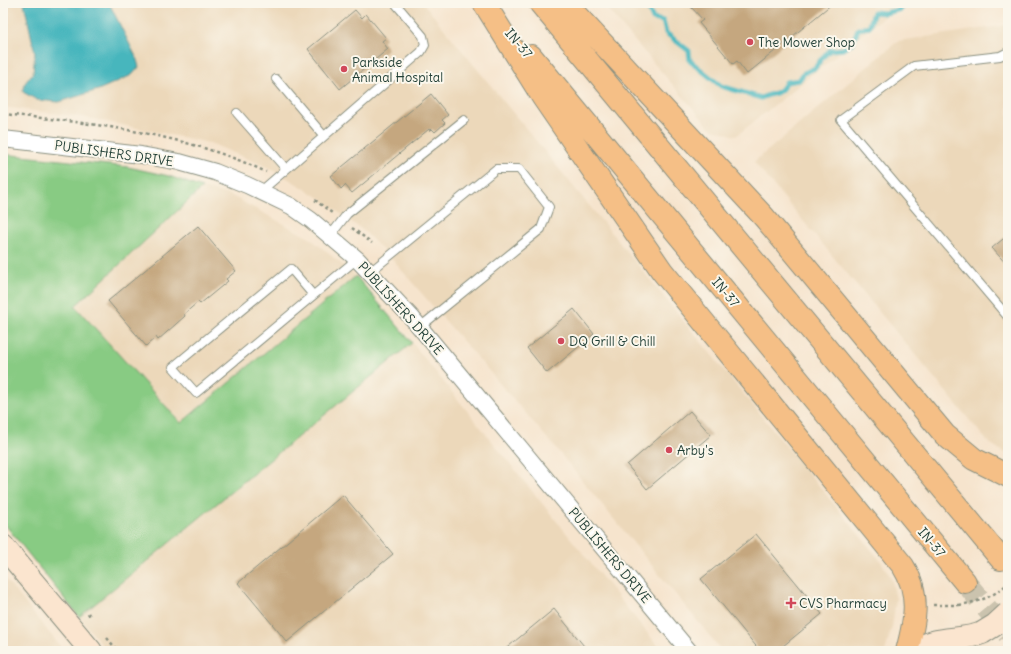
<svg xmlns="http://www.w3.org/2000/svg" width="1011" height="654" font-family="Delius,sans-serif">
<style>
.built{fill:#ecd8ba}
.green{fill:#88cb83;stroke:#54845c}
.water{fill:#46b6bd;stroke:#327a78}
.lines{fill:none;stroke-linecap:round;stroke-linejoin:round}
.stream{stroke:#46b6bd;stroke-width:5}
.building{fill:#c5a77f}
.highway-tunnel{stroke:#cbc3ae;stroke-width:22;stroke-dasharray:22 11;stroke-linecap:butt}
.lane-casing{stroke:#8a9080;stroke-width:10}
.street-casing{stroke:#8a9080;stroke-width:18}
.secondary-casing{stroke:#8a9080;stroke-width:24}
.highway-casing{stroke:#8a9080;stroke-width:24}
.path{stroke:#8a9080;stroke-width:2.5;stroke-dasharray:3 3;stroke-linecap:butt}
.lane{stroke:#fff;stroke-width:8}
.street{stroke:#fff;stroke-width:16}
.secondary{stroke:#fbe5cf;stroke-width:22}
.highway{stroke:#f5bf86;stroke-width:22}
.secondary-bridge-casing{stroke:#8a9080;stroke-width:24;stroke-linecap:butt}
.path-bridge{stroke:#8a9080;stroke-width:2.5;stroke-dasharray:3 3;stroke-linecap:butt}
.secondary-bridge{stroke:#fbe5cf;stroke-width:22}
.poi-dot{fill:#d1495b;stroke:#fbf7ec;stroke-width:1.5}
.labels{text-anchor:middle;stroke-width:4;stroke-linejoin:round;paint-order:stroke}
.poi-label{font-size:13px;fill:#1f3d34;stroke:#fbf7ec;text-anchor:start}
.street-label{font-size:13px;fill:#1f3d34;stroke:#fbf7ec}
</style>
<rect width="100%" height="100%" fill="#fbf7ec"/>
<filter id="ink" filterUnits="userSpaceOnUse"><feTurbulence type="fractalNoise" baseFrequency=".025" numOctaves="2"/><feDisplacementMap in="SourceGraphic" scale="8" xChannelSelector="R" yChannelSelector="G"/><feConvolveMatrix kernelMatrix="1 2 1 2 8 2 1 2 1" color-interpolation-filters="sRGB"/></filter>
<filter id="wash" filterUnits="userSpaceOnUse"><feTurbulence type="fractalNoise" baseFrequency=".012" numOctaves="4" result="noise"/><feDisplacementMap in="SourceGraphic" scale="16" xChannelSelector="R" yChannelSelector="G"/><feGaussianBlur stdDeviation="0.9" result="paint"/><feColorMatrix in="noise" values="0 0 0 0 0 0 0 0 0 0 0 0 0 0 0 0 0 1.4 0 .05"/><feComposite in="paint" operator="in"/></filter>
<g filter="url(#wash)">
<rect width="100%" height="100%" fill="#f6e4cd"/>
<path class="built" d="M3 3H423L879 559 891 577 896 599 892 627 885 651H722L554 446 392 259 365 232 320 198 274 170 210 143 83 117 3 107Z
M602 3H901L736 136 710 128Z
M1008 25V455L988 442 754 162 898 41Z
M202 188 230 195 311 239 356 276 181 423 75 306Z
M412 343 662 651H107L79 617Z
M3 576 64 651H3Z"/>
<path class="green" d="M3 154 128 167 169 176 202 188 75 306 181 423 356 276 412 343 79 617 3 522Z"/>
<path class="water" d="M24 3H109L136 57 139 67 132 75 98 90 59 102 37 100 23 92 25 83 33 73 35 53Z"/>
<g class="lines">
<path class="stream" d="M642 3 649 10 653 19 663 21 666 33 689 51 690 61 721 86 761 98C773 92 780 96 786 82L799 80 804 73 815 68 822 58 830 50 843 49 853 42 858 29 869 27 874 12 885 13 901 9 902 3"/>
</g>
<g id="blocks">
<path class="building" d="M696 3H833L747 74 737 61 733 64 699 23 703 20 691 7Z
M355 10 362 18 366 14 386 38 382 41 388 49 340 89 308 49Z
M431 94 448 115 442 120 445 123 435 132 432 129 430 131 429 129 352 193 345 185 341 189 331 176Z
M198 226 236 271 226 279 228 281 200 304 198 302 184 314 185 316 158 340 156 337 146 346 108 301Z
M1008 235V266L992 248Z
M574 309 594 334 547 373 527 348Z
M690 411 711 435 647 489 627 465Z
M343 495 393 554 287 642 238 583Z
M756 534 822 614 777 651H760L701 579Z
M554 609 588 651H503Z"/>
</g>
</g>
<g filter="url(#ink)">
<use href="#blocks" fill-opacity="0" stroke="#8a9080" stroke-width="1"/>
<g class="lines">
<path class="highway-tunnel" d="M965 582 1008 634"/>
<defs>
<path id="lane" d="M1008 52 1000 56 914 66 841 120 1008 317
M276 79 324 136
M237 113 286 169
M260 192 421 52 425 45 423 36 395 3
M330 236 347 214 464 120
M370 272 496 169H519L549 207 541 229 420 327
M313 295 291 269 173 367 196 393 357 259"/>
<path id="street" d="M3 139 141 155 179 162 215 172 247 185 291 206 311 220 357 259 413 319 689 651"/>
<path id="secondary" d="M3 546 91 651
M915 651C934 635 960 642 982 633"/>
<path id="highway" d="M484 3 542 96 662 271 903 566C921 594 915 621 907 651
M540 3 1001 559
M565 3 764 217 945 435 974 459 1008 476
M531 56 965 582"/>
</defs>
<use href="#lane" class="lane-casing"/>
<use href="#street" class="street-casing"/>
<use href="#secondary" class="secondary-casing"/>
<use href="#highway" class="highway-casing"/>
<path class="path" d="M3 114C92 123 184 133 266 172
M315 200 332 213
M352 228 372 243
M933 605H959
M88 613 91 618
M107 638 118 651"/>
<use href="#lane" class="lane"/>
<use href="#street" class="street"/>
<use href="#secondary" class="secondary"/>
<use href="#highway" class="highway"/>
<defs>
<path id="secondary-bridge" d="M982 633 995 625 1008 613"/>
</defs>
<use href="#secondary-bridge" class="secondary-bridge-casing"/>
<path class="path-bridge" d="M959 605C978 602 994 597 1008 583"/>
<use href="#secondary-bridge" class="secondary-bridge"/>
</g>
</g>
<g class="poi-dot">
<circle cx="750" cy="42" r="4"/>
<circle cx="344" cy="69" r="4"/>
<circle cx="561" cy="341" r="4"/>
<circle cx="669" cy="450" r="4"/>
<path d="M789 597h4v4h4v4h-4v4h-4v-4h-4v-4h4z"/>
</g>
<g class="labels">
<g class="poi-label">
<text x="758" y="47">The Mower Shop</text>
<text x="352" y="67">Parkside<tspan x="352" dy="15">Animal Hospital</tspan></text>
<text x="569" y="346">DQ Grill &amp; Chill</text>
<text x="677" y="455">Arby's</text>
<text x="799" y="608">CVS Pharmacy</text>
</g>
<g class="street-label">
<text transform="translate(519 43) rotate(50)" y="5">IN-37</text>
<text transform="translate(114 153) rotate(8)" y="5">PUBLISHERS DRIVE</text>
<text transform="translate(726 292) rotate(50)" y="5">IN-37</text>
<text transform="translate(401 308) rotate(48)" y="5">PUBLISHERS DRIVE</text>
<text transform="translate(932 542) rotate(50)" y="5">IN-37</text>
<text transform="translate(610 555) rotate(50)" y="5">PUBLISHERS DRIVE</text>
</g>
</g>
<rect width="1011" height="654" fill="none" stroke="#fbf7ec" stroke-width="16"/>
</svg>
